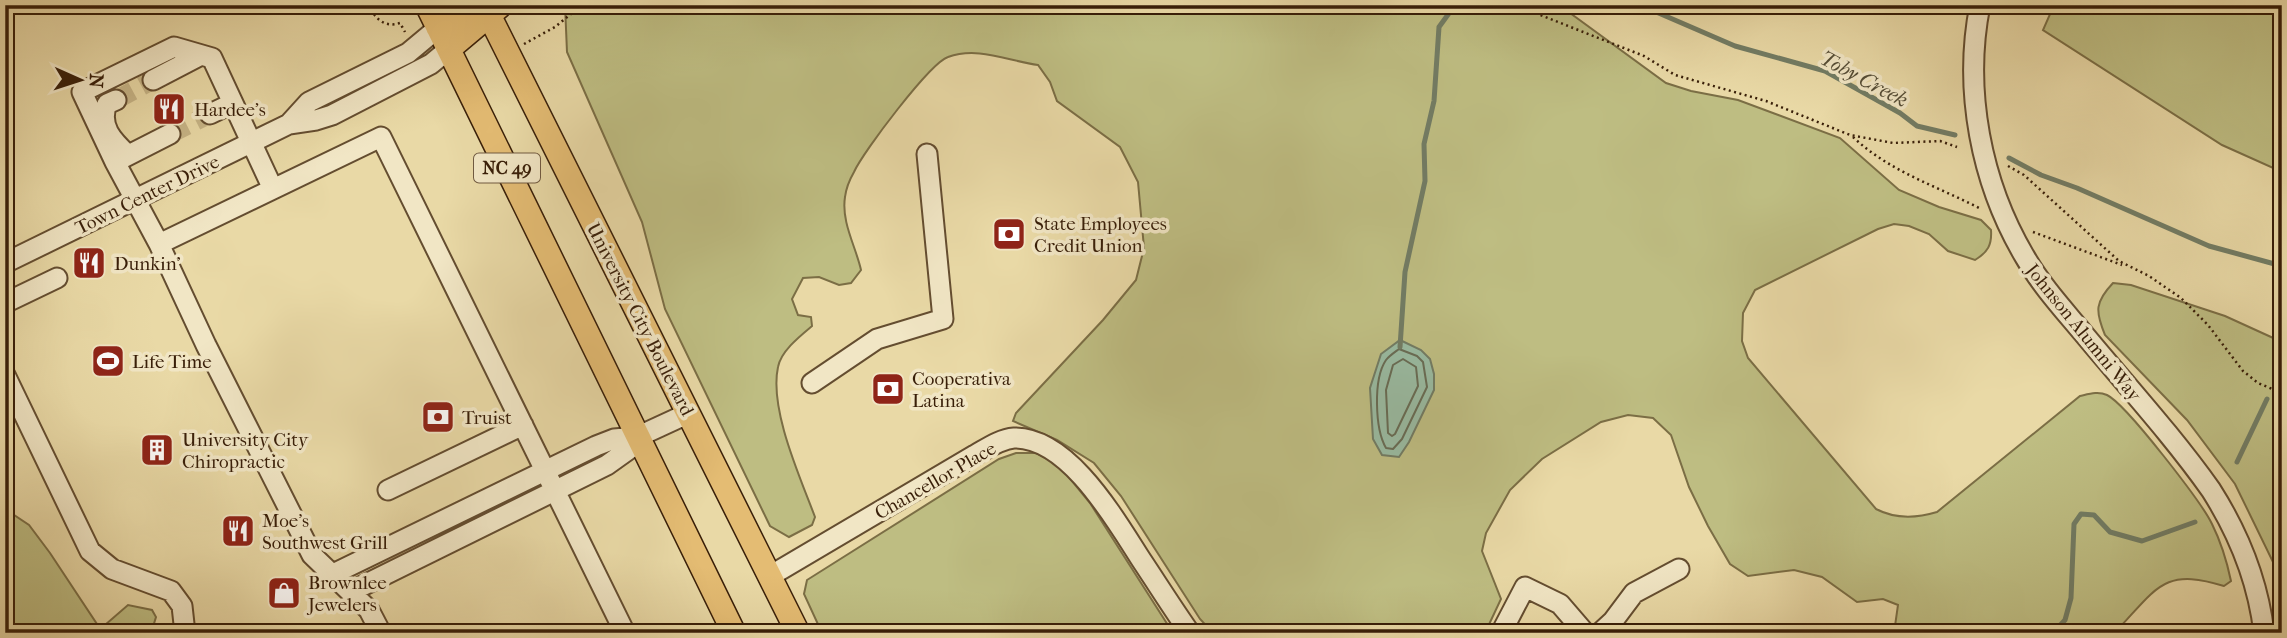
<svg xmlns="http://www.w3.org/2000/svg" width="2287" height="638" font-family="'IM FELL French Canon',serif">
<style>
.green{fill:#bebd82;stroke:#7b6e45;stroke-width:2}
.water{fill:#99bba2;stroke:#727c64;stroke-width:2}
.lines{fill:none;stroke-linecap:round;stroke-linejoin:round}
.shore{stroke:#686c55;stroke-width:2}
.stream{stroke:#727c64;stroke-width:5}
.minor-tunnel{stroke:#c6b486;stroke-width:19;stroke-dasharray:19 10;stroke-linecap:butt}
.minor-casing{stroke:#644d30;stroke-width:23}
.major-casing{stroke:#381e08;stroke-width:26}
.path{stroke:#381e08;stroke-width:2.5;stroke-dasharray:2 3.5;stroke-linecap:butt}
.minor{stroke:#f1e6c5;stroke-width:19}
.major{stroke:#e4bc73;stroke-width:23}
.labels{text-anchor:middle;stroke-width:7;stroke-linejoin:round;paint-order:stroke}
.shield{fill:#f1e6c5;stroke:#705a41;stroke-width:2}
.shield-label{font-size:18px;font-weight:bold;fill:#381e08}
.poi-label{font-size:19px;fill:#381e08;stroke:#f1e6c5;text-anchor:start}
.street-label{font-size:19px;fill:#381e08;stroke:#f1e6c5}
.water-label{font-size:21px;font-style:italic;fill:#554d36;stroke:#f1e6c5}
</style>
<rect width="100%" height="100%" fill="#e9d9a6"/>
<filter id="stains"><feTurbulence type="fractalNoise" baseFrequency=".00286" numOctaves="4"/><feColorMatrix values="0 0 0 0 .2 0 0 0 0 .09 0 0 0 0 .02 0 0 0 .5 -.17"/></filter>
<radialGradient id="worn" r=".72"><stop offset=".6" stop-color="#630" stop-opacity="0"/><stop offset="1" stop-color="#630" stop-opacity=".3"/></radialGradient>
<path class="green" d="M565 5H1559L1666 83 1691 91 1738 100 1840 138 1899 190 1939 207 1981 220 1991 230C1992 245 1988 252 1975 260L1948 251 1929 234 1909 226 1894 224 1878 229 1755 290 1743 313 1742 341 1748 358 1876 509C1895 519 1917 518 1937 512L2080 396C2089 394 2098 391 2107 395 2126 404 2202 503 2212 524 2221 542 2227 562 2231 581L2224 586C2166 568 2158 586 2121 626L2118 633H1894L1898 605 1883 599 1857 602 1822 577 1794 570 1748 576 1730 564 1708 526 1689 487 1671 435 1653 418 1628 415 1601 422 1542 459 1510 490 1486 533 1482 551 1501 599 1485 633H1213L1200 619 1121 496 1094 463 1057 440 1013 421 1016 413 1103 320 1136 280 1144 248 1138 182 1120 147 1057 101 1050 82 1038 65C1008 61 978 46 948 57 930 63 863 152 854 172 850 179 846 189 845 197 841 222 856 247 861 270L851 283 839 285 819 277 803 278 792 299 798 315 811 317 812 326C800 336 781 351 778 367 769 409 800 477 815 517L812 525 789 537 770 526 665 309 642 222 567 52Z
M2054 5H2282V172L2222 145 2043 30Z
M2113 283 2131 285 2225 316 2282 342V608L2274 564 2235 484 2187 420 2105 335C2095 311 2095 302 2113 283Z
M1016 453H1036L1059 465 1090 503 1173 633H822L804 594 807 580 999 459Z
M5 514 14 515 29 525 50 553 97 624 105 625 128 605 152 610 156 617 151 633H5Z"/>
<path class="water" d="M1400 340 1421 350 1430 359 1434 374V390L1409 442 1399 457 1382 455 1373 439 1370 388 1381 354Z"/>
<g class="lines">
<path class="shore" d="M1399 349 1417 356 1423 362 1427 387 1402 439 1393 449 1386 448C1375 429 1373 379 1386 360 1389 356 1395 352 1399 349Z
M1403 359 1416 367 1418 386 1395 434 1392 436 1388 433 1386 390 1393 365Z"/>
<path class="stream" d="M1640 5 1735 46 1825 71 1900 113 1917 126 1955 135
M2009 158 2041 175 2077 188 2209 246 2282 266
M1400 347 1405 272 1425 181 1424 144 1434 101 1439 27 1455 5
M2279 379 2282 374
M2237 462 2267 399
M2053 633 2065 620 2071 598 2074 524 2081 514 2094 515 2110 532 2142 541 2195 522"/>
<path class="minor-tunnel" d="M116 100 153 80
M170 134 210 114"/>
<defs>
<path id="minor" d="M1980 5C1963 90 1981 183 2025 257 2041 285 2063 309 2083 333 2126 385 2172 435 2211 490 2239 534 2258 581 2264 633
M438 28 408 53 309 102 289 124 316 120 332 115 431 64 449 49
M153 80 201 55
M116 100 107 104C98 126 113 141 128 155
M210 114 233 103
M119 160 170 134
M273 189 212 58 174 47 82 92 115 162 159 244 206 345 312 555 369 610 381 633
M159 244 381 137 625 633
M5 263 289 124
M5 303 57 278
M5 375 90 551 112 569 171 591 182 606 185 633
M812 383 877 339 943 319 927 154
M637 437 689 413
M388 490 523 425
M331 575 596 446 614 439 637 437 628 450 607 465 350 592
M770 576 975 455C986 449 1000 439 1014 438 1069 437 1116 521 1142 561 1158 585 1173 609 1190 633
M1501 633 1525 587 1560 604 1585 633
M1600 633 1613 621 1634 593 1679 569"/>
<path id="major" d="M427 5 734 633
M484 5 798 633
M438 28 466 5
M449 49 500 6"/>
</defs>
<use href="#minor" class="minor-casing"/>
<use href="#major" class="major-casing"/>
<path class="path" d="M368 5C376 19 384 28 400 23L405 32
M1515 5 1644 56 1675 75 1766 101 1850 135 1893 143 1940 141 1957 147
M1951 5 1959 13
M524 44 555 27 582 5
M1853 137C1890 172 1937 186 1981 209
M2008 166 2024 175 2119 261 2149 276 2181 298 2208 325 2243 371 2258 383 2282 393
M2033 232 2122 265"/>
<use href="#minor" class="minor"/>
<use href="#major" class="major"/>
</g>
<defs>
<symbol id="restaurant-square" viewBox="-11 -11 22 22"><rect x="-9" y="-9" width="18" height="18" rx="4" fill="#8f2418" stroke="#f1e6c5"/><path d="M-5-6h1v4h1v-4h1v4h1v-4h1v5L-1.5 .5V6h-2V.5L-5-1ZM5-6V6H3V1.5H1.5Q1.5-4 5-6Z" fill="#fff"/></symbol>
<symbol id="bank-square" viewBox="-11 -11 22 22"><rect x="-9" y="-9" width="18" height="18" rx="4" fill="#8f2418" stroke="#f1e6c5"/><path d="M-6-4H6V4H-6ZM0-2.3a2.3 2.3 0 1 0 0 4.6a2.3 2.3 0 1 0 0-4.6Z" fill="#fff"/></symbol>
<symbol id="stadium-square" viewBox="-11 -11 22 22"><rect x="-9" y="-9" width="18" height="18" rx="4" fill="#8f2418" stroke="#f1e6c5"/><path d="M0-5a6.5 5 0 1 0 0 10a6.5 5 0 1 0 0-10ZM-3.5-1.8h7v3.6h-7Z" fill="#fff"/></symbol>
<symbol id="building-square" viewBox="-11 -11 22 22"><rect x="-9" y="-9" width="18" height="18" rx="4" fill="#8f2418" stroke="#f1e6c5"/><path d="M-4-6H4V6H1V3H-1V6H-4ZM-2.5-4.3h1.7v1.8h-1.7ZM.8-4.3h1.7v1.8H.8ZM-2.5-1h1.7V.8h-1.7ZM.8-1h1.7V.8H.8Z" fill="#fff"/></symbol>
<symbol id="shop-square" viewBox="-11 -11 22 22"><rect x="-9" y="-9" width="18" height="18" rx="4" fill="#8f2418" stroke="#f1e6c5"/><path d="M-5-2.5h2.3a2.7 3.5 0 0 1 5.4 0H5L5.5 6h-11ZM-1.5-2.5h3a1.5 2.3 0 0 0-3 0Z" fill="#fff"/></symbol>
</defs>
<g fill-rule="evenodd">
<use href="#restaurant-square" x="150" y="90" width="38" height="38"/>
<use href="#bank-square" x="990" y="215" width="38" height="38"/>
<use href="#restaurant-square" x="70" y="244" width="38" height="38"/>
<use href="#stadium-square" x="89" y="342" width="38" height="38"/>
<use href="#bank-square" x="869" y="370" width="38" height="38"/>
<use href="#bank-square" x="419" y="398" width="38" height="38"/>
<use href="#building-square" x="138" y="431" width="38" height="38"/>
<use href="#restaurant-square" x="219" y="512" width="38" height="38"/>
<use href="#shop-square" x="265" y="574" width="38" height="38"/>
</g>
<g class="labels">
<rect class="shield" x="474" y="153.5" width="66" height="29" rx="5"/>
<g class="shield-label">
<text x="507" y="174">NC 49</text>
</g>
<g class="poi-label">
<text x="194" y="116">Hardee's</text>
<text x="1034" y="230">State Employees<tspan x="1034" dy="22">Credit Union</tspan></text>
<text x="114" y="270">Dunkin'</text>
<text x="132" y="368">Life Time</text>
<text x="912" y="385">Cooperativa<tspan x="912" dy="22">Latina</tspan></text>
<text x="462" y="424">Truist</text>
<text x="182" y="446">University City<tspan x="182" dy="22">Chiropractic</tspan></text>
<text x="262" y="527">Moe's<tspan x="262" dy="22">Southwest Grill</tspan></text>
<text x="308" y="589">Brownlee<tspan x="308" dy="22">Jewelers</tspan></text>
</g>
<g class="street-label">
<text transform="translate(147 194) rotate(-26)" y="7">Town Center Drive</text>
<text transform="translate(641 319) rotate(63)" y="7">University City Boulevard</text>
<text transform="translate(2084 332) rotate(51)" y="7">Johnson Alumni Way</text>
<text transform="translate(935 480) rotate(-30)" y="7">Chancellor Place</text>
</g>
<g class="water-label">
<text transform="translate(1864 79) rotate(28)" y="7">Toby Creek</text>
</g>
</g>
<rect width="2287" height="638" fill="none" stroke="#e9d9a6" stroke-width="28"/>
<rect x="7" y="7" width="2273" height="624" fill="none" stroke="#381e08" stroke-width="3.5"/>
<rect x="14" y="14" width="2259" height="610" fill="none" stroke="#381e08" stroke-width="2"/>
<g transform="translate(80 80) rotate(93)" stroke="#f1e6c5" stroke-width="5" paint-order="stroke">
<path d="M0-5L12 26L0 18L-12 26Z" fill="#381e08"/>
<text y="-10" font-size="19" font-weight="bold" text-anchor="middle" fill="#381e08">N</text>
</g>
<rect width="100%" height="100%" filter="url(#stains)"/>
<rect width="100%" height="100%" fill="url(#worn)"/>
</svg>
